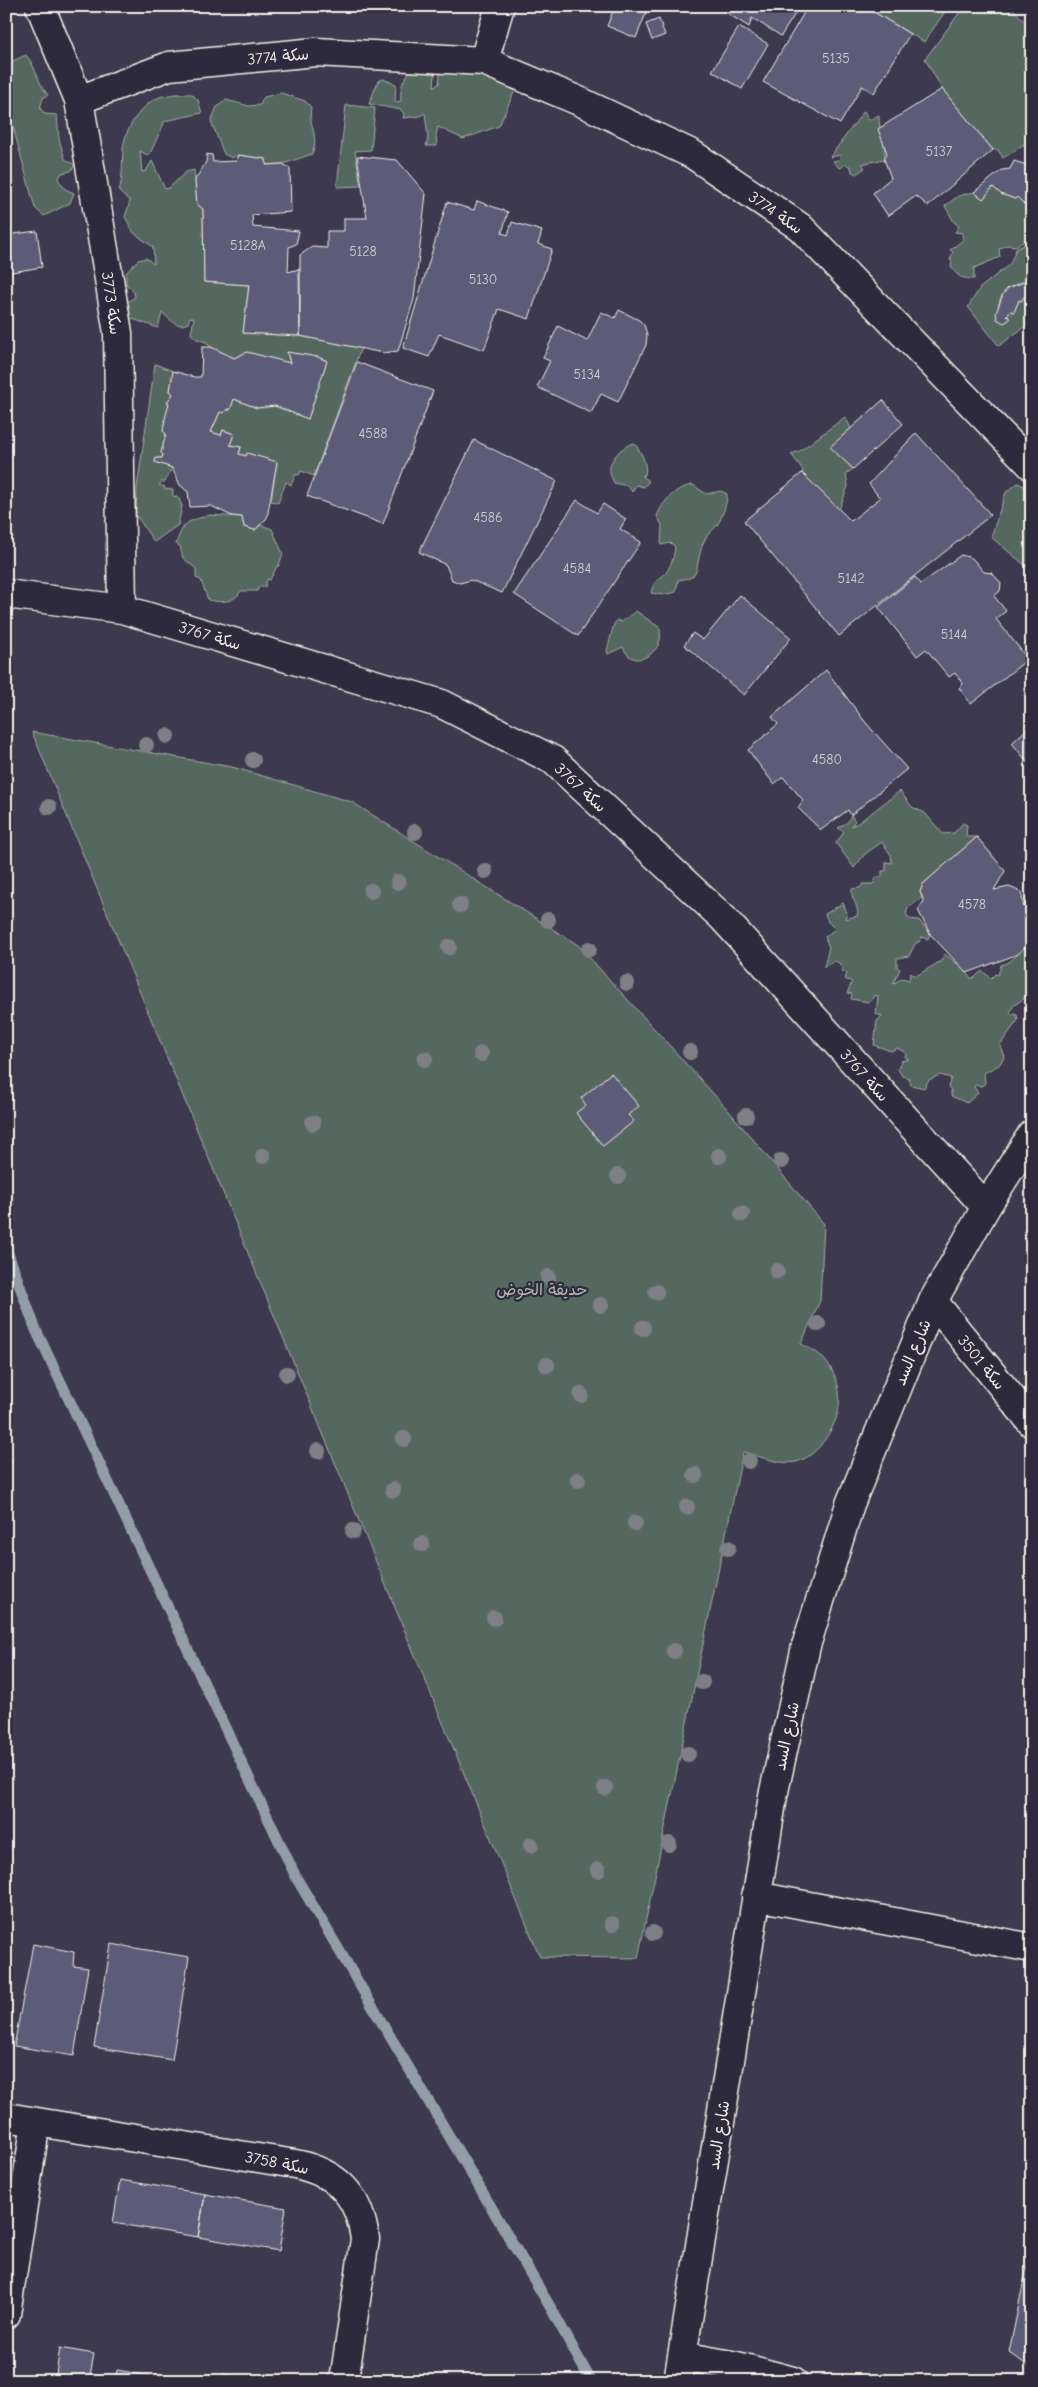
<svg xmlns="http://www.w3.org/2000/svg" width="1038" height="2387" font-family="'Comic Neue','Playpen Sans Arabic',sans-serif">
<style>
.green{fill:#556860;stroke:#a4aca4}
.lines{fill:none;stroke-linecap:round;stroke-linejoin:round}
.stream{stroke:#939da8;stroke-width:11}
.building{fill:#5d5b78;stroke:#f4f1e8}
.minor-casing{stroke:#f4f1e8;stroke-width:31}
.minor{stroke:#2f2a3d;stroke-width:28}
.tree{fill:#7e8085}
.labels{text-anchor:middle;stroke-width:4.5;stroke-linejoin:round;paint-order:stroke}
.number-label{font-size:14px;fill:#cecccc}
.street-label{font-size:16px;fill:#f4f1e8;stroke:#2f2a3d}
.park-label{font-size:16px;fill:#b4bab2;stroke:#2f2a3d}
</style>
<rect width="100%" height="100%" fill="#3d394f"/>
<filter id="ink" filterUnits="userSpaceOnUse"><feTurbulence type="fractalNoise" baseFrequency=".02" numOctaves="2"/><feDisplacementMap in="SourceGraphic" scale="10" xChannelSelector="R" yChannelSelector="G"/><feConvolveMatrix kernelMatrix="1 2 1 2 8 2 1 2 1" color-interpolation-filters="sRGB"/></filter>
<g filter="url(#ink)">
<path class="green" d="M864 6H949L924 42Z
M967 6H1010L1032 29V139L1003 158 998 150H993L942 89 925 59 960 12Z
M26 55C36 66 37 82 48 95L43 98 40 108 45 114 57 115 59 139 65 159 75 165 71 171 62 173 58 179 65 189 74 193 70 203 44 216 35 208 6 101V64Z
M464 58 513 84 515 90 499 126 463 139 438 127 436 135 437 146H426L428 138 425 113 420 116 403 118 404 114 401 110 369 104 378 81 383 79 396 84 395 102 401 101C399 83 406 76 417 63L423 64 435 74 434 86 439 84 440 72Z
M281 93 305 101 311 107C308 125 320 137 312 154L283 164 266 165V159L238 155 232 158 224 154 211 121 217 107 226 100 249 106 260 105 264 97Z
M176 94H192L198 100 202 113 165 121 149 156 140 151 142 172 146 171 152 161 165 189 169 188 186 172 194 170 197 204 203 209 204 282 249 285 243 333 300 336 361 348 314 476 301 471 299 475 296 474 291 485 286 482 278 503 271 501 277 462 247 454 246 456 239 454 241 447 230 445 234 434 223 430 221 435 211 432 220 412 230 410 234 399 257 408 275 406 308 419 326 360 287 353 290 363 234 358 211 347 206 342 197 339 191 334 194 318 190 317 188 323C176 329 171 319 162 313L158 328 124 316 127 302 135 297 134 292 126 284V273L138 260 146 258 154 264 153 247 134 233 125 217 130 201 119 192C123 177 122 164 123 149 124 130 142 103 160 97 165 95 171 95 176 94Z
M346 105 375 108 371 150 355 151 361 186 337 187Z
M864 111 869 120 879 115C878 130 888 149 884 159L862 164 865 168 856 174 852 172 851 167 845 164 841 168 838 167 833 161 839 160 841 155 830 157Z
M993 187 1001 194 1015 199 1017 197 1032 212V237L1016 246 1007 245 999 249 1000 257 974 268V279C962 279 958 277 951 267L952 261 950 260 953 252 950 250 963 240 962 233 955 232 959 226 954 222 945 206 958 196 974 192 983 199Z
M1032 241V279C1007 285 996 294 998 319L1005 322 1009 320V317L1006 316 1014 312 1019 300 1021 301 1024 297 1032 295V321L999 346 968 307 980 288 1010 264 1016 249Z
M155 364 173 371 170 391 173 394 167 402 169 403 163 431 166 434 161 453 163 455 162 458H156L155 461 172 468 165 482H161L159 485 165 487 164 489 173 490V496L178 497 182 506 178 525 154 542 136 515 137 488Z
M845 417 851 428 831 447 853 469 846 474 848 486 839 510 802 473 803 470 791 454 800 451Z
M634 443C641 451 648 465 645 475L642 476 649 481 644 487 636 485 632 492 628 486 614 483C613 479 610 476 610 472 608 459 623 446 634 443Z
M1018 483 1032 490V566L1027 567 991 537 1006 492Z
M693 485 706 494 721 491 727 494C728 501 722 517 718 524 715 529 708 533 705 539 699 551 699 562 695 574L690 578 678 580 676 592 663 595 651 593C654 580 656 582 665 574 671 567 674 556 675 547L671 543 661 545 662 525 657 516C663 501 676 487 693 485Z
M210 515 242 517 244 527 255 530 261 525 272 529 283 554 278 567 277 566 270 580 267 579 265 587 260 586 257 591H241C234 603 221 603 208 600L201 580 196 578V569L183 558 180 546 176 544C184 520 187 522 210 515Z
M636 611 660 628C660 631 661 636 660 640 656 657 631 669 623 647L608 654 607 651 614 624 617 620 621 622Z
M32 732 232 767 352 802 578 945 729 1111 824 1224 820 1301 801 1344C807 1347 816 1351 821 1356 843 1378 845 1408 829 1433 822 1445 813 1456 799 1461 784 1467 757 1455 743 1452L638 1958 540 1957Z
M900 791 912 807 925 813 943 834 954 833 963 823 967 825 966 837H977L923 884 920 892 922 898 908 908 906 914 909 919 919 920 930 934 928 939 921 937 920 941 915 944 909 956 897 958V967L900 969 893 984 902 978 909 980 910 973 916 976 941 961 945 954 964 969 971 978H974L982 971 991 978 995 974 998 975 1001 965C1013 963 1020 949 1032 943V993L1013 1006 1010 1013 1017 1015 1018 1020 1000 1045 1004 1057 999 1065 984 1073 985 1083 982 1086 975 1085 974 1087 978 1093 967 1103 951 1096V1090L948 1087 951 1078 940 1075 929 1080 924 1088 911 1085 909 1078 902 1076 898 1069 901 1061 909 1059 905 1057 906 1053 897 1048 891 1051 874 1045 877 1021 882 1016 876 1014 878 996 874 995 872 1000 868 1002 851 999 852 994 847 993 852 982 845 979 847 973 843 972 840 964 835 961 824 967 829 947 825 937 835 929 828 922 825 914 843 903 847 913 845 919 857 916C860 906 850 899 852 889L860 888 863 884H873L877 877H882V871H886V862L892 863 891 855 882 842 865 854 854 868 836 843 844 832 838 828 848 822 851 815 855 821 851 826 858 823Z"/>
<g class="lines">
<path class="stream" d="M6 1248 36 1330 297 1879 552 2310 591 2381"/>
</g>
<path class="building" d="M615 6H649L636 38 607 26Z
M716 6H800L781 36 752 18 749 27Z
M808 6H864L910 34 874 93 862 86 840 124 763 82Z
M659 19 665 35 652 40 646 24Z
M739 27 768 44 742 89 712 71Z
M942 89 993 150 928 206 916 196 888 216 873 193 891 178 884 159 887 153 878 129Z
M207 154 212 155 213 162 236 161 238 155 266 159V165L283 164 290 168 291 212 252 215 253 227 299 231 296 244 289 247 288 272 299 269 300 336 243 333 249 285 204 282 203 209 197 204 195 180 206 162Z
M357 156 397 160 426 194 414 299 398 351 383 353 300 336V255L312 247 327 248V231H344V218H367Z
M1014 161 1027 165 1032 173V212L1017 197 1015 199 1001 194 993 187 983 199 974 192 1002 170 1010 169Z
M477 201 508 212 502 233 508 235 512 222 542 231 538 244 552 249 529 319 499 309 484 350 439 334 429 357 403 348 447 202 474 210Z
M37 231 42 267 6 273V235Z
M1032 279V295L1024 297 1021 301 1019 300 1014 312 1011 311 1006 316 1009 317V320L1004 323 997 319 996 313 1003 294 1008 288Z
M619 310 639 320 644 325 647 334 646 345 618 402 601 394 591 413 537 387 550 361 543 358 558 326 587 341 601 312 615 318Z
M202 347H211L234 358 247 352 290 363 287 352 318 357 327 361 308 419 275 406 257 408 234 399 230 410 227 409 224 413 220 412 211 432 221 435 223 430 234 434 230 445 241 447 239 454 246 456 247 453 277 462 267 518 255 530 244 527 242 517 232 516 211 506 190 507 188 492 180 485 172 468 155 462 156 458H162L163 455 161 453 166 434 163 431 165 419 169 403 167 402 173 394 170 391 173 371 194 377H201Z
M357 362 433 391 383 524 307 496Z
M883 400 903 424 853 469 830 447Z
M916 433 991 515 839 636 744 521 802 473 851 521 880 498 869 484Z
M474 440 557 481 502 593 471 580 460 583 452 580 446 565 419 552Z
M577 500 597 513 603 504 626 519 620 529 641 542 578 636 514 594Z
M961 555 972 558 984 572 992 573 1001 583 1000 591 994 596 1006 611 996 619 1028 659 971 704 959 688 963 684 955 673 949 677 926 649 917 656 878 607 915 577 921 584Z
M740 595 791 638 744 695 684 645 693 633 703 640Z
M826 670 866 723 907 769 851 815 848 810 821 830 798 808 803 800 783 777 774 784 748 750 778 724 772 717Z
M1032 724V768L1012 743Z
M977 837 1005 871 994 890 1009 887 1021 892 1024 907 1028 897 1032 899V943L1022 949 1018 954 967 973 930 934 918 910 924 901 920 892 923 884Z
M611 1073 639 1106 628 1115 634 1121 603 1146 576 1113 586 1105 581 1098Z
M6 1458 12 1459 6 1492Z
M33 1944 74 1952 73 1966 88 1968 74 2056 14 2046Z
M111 1944 189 1957 172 2060 94 2047Z
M120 2180 205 2194 198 2237 113 2223Z
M205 2194 286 2208 279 2251 198 2237Z
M1032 2242V2369L1009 2352Z
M60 2348 94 2354 89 2381H55Z
M117 2370 155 2377V2381H115Z
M223 2374 252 2380V2381H221Z"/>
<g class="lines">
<defs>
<path id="minor" d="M40 6 79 100 118 333 122 609
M484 61 500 6
M79 100 169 66 316 52 484 61 579 101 692 154 800 227 1032 466
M6 594 122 609 442 704 553 760 723 918 986 1207
M933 1301 1032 1423
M756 1896 1032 1948
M6 2117 295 2164C338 2173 359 2195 365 2239L344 2381
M6 2314 36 2122
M682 2356 737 2366 793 2381
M678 2381 773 1796 806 1646 850 1504 933 1301 986 1207 1032 1134"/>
</defs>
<use href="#minor" class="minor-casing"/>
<use href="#minor" class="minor"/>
</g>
<g class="tree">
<circle cx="167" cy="736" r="8"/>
<circle cx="146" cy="745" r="8"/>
<circle cx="253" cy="760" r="8"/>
<circle cx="49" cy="807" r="8"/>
<circle cx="415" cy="832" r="8"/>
<circle cx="485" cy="871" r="8"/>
<circle cx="398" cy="882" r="8"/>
<circle cx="371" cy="891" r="8"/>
<circle cx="460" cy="905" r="8"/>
<circle cx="548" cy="920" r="8"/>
<circle cx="449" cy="947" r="8"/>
<circle cx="589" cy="949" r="8"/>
<circle cx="627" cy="983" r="8"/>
<circle cx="690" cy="1052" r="8"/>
<circle cx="481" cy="1054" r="8"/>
<circle cx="425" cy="1059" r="8"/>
<circle cx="746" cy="1116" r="8"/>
<circle cx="313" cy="1123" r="8"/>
<circle cx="263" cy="1156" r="8"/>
<circle cx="719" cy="1156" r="8"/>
<circle cx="781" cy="1161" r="8"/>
<circle cx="618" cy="1176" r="8"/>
<circle cx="742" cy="1214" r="8"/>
<circle cx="777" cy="1271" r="8"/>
<circle cx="548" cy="1277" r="8"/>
<circle cx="656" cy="1292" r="8"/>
<circle cx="601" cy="1305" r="8"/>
<circle cx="818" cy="1324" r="8"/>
<circle cx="643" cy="1328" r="8"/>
<circle cx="547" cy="1365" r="8"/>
<circle cx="287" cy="1374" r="8"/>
<circle cx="581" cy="1395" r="8"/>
<circle cx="404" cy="1439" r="8"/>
<circle cx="318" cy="1451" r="8"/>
<circle cx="749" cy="1461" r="8"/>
<circle cx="695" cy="1475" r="8"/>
<circle cx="578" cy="1480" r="8"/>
<circle cx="393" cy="1490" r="8"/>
<circle cx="687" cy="1507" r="8"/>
<circle cx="635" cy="1523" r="8"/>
<circle cx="353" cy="1531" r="8"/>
<circle cx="422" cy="1544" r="8"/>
<circle cx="728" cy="1548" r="8"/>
<circle cx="494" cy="1618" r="8"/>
<circle cx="674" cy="1651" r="8"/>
<circle cx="702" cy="1682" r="8"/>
<circle cx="688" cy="1754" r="8"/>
<circle cx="605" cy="1788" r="8"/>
<circle cx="669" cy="1844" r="8"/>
<circle cx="531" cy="1845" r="8"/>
<circle cx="598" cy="1870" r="8"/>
<circle cx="612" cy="1924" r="8"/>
<circle cx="653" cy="1933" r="8"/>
</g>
</g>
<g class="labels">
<g class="number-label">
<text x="836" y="63">5135</text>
<text x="939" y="156">5137</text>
<text x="248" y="250">5128A</text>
<text x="363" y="256">5128</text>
<text x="483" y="284">5130</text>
<text x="587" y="379">5134</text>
<text x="373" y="438">4588</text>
<text x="488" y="522">4586</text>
<text x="577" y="573">4584</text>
<text x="851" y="583">5142</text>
<text x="954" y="639">5144</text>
<text x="827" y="764">4580</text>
<text x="972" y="909">4578</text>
</g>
<g class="street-label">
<text transform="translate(278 56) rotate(-5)" y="6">سكة 3774</text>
<text transform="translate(776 212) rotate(35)" y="6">سكة 3774</text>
<text transform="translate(112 303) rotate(82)" y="6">سكة 3773</text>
<text transform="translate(210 635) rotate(17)" y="6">سكة 3767</text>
<text transform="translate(581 787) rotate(43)" y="6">سكة 3767</text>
<text transform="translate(865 1075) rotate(48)" y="6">سكة 3767</text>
<text transform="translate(912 1352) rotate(-67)" y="6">شارع السد</text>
<text transform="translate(982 1362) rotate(51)" y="6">سكة 3501</text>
<text transform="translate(786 1736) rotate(-78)" y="6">شارع السد</text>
<text transform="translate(718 2135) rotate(-81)" y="6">شارع السد</text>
<text transform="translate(277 2162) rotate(11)" y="6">سكة 3758</text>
</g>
<g class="park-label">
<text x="542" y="1295">حديقة الخوض</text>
</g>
</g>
<rect width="1038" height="2387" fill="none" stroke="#2f2a3d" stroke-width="25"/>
<rect x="12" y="12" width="1013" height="2362" fill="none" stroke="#f4f1e8" stroke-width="2" filter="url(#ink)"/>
</svg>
